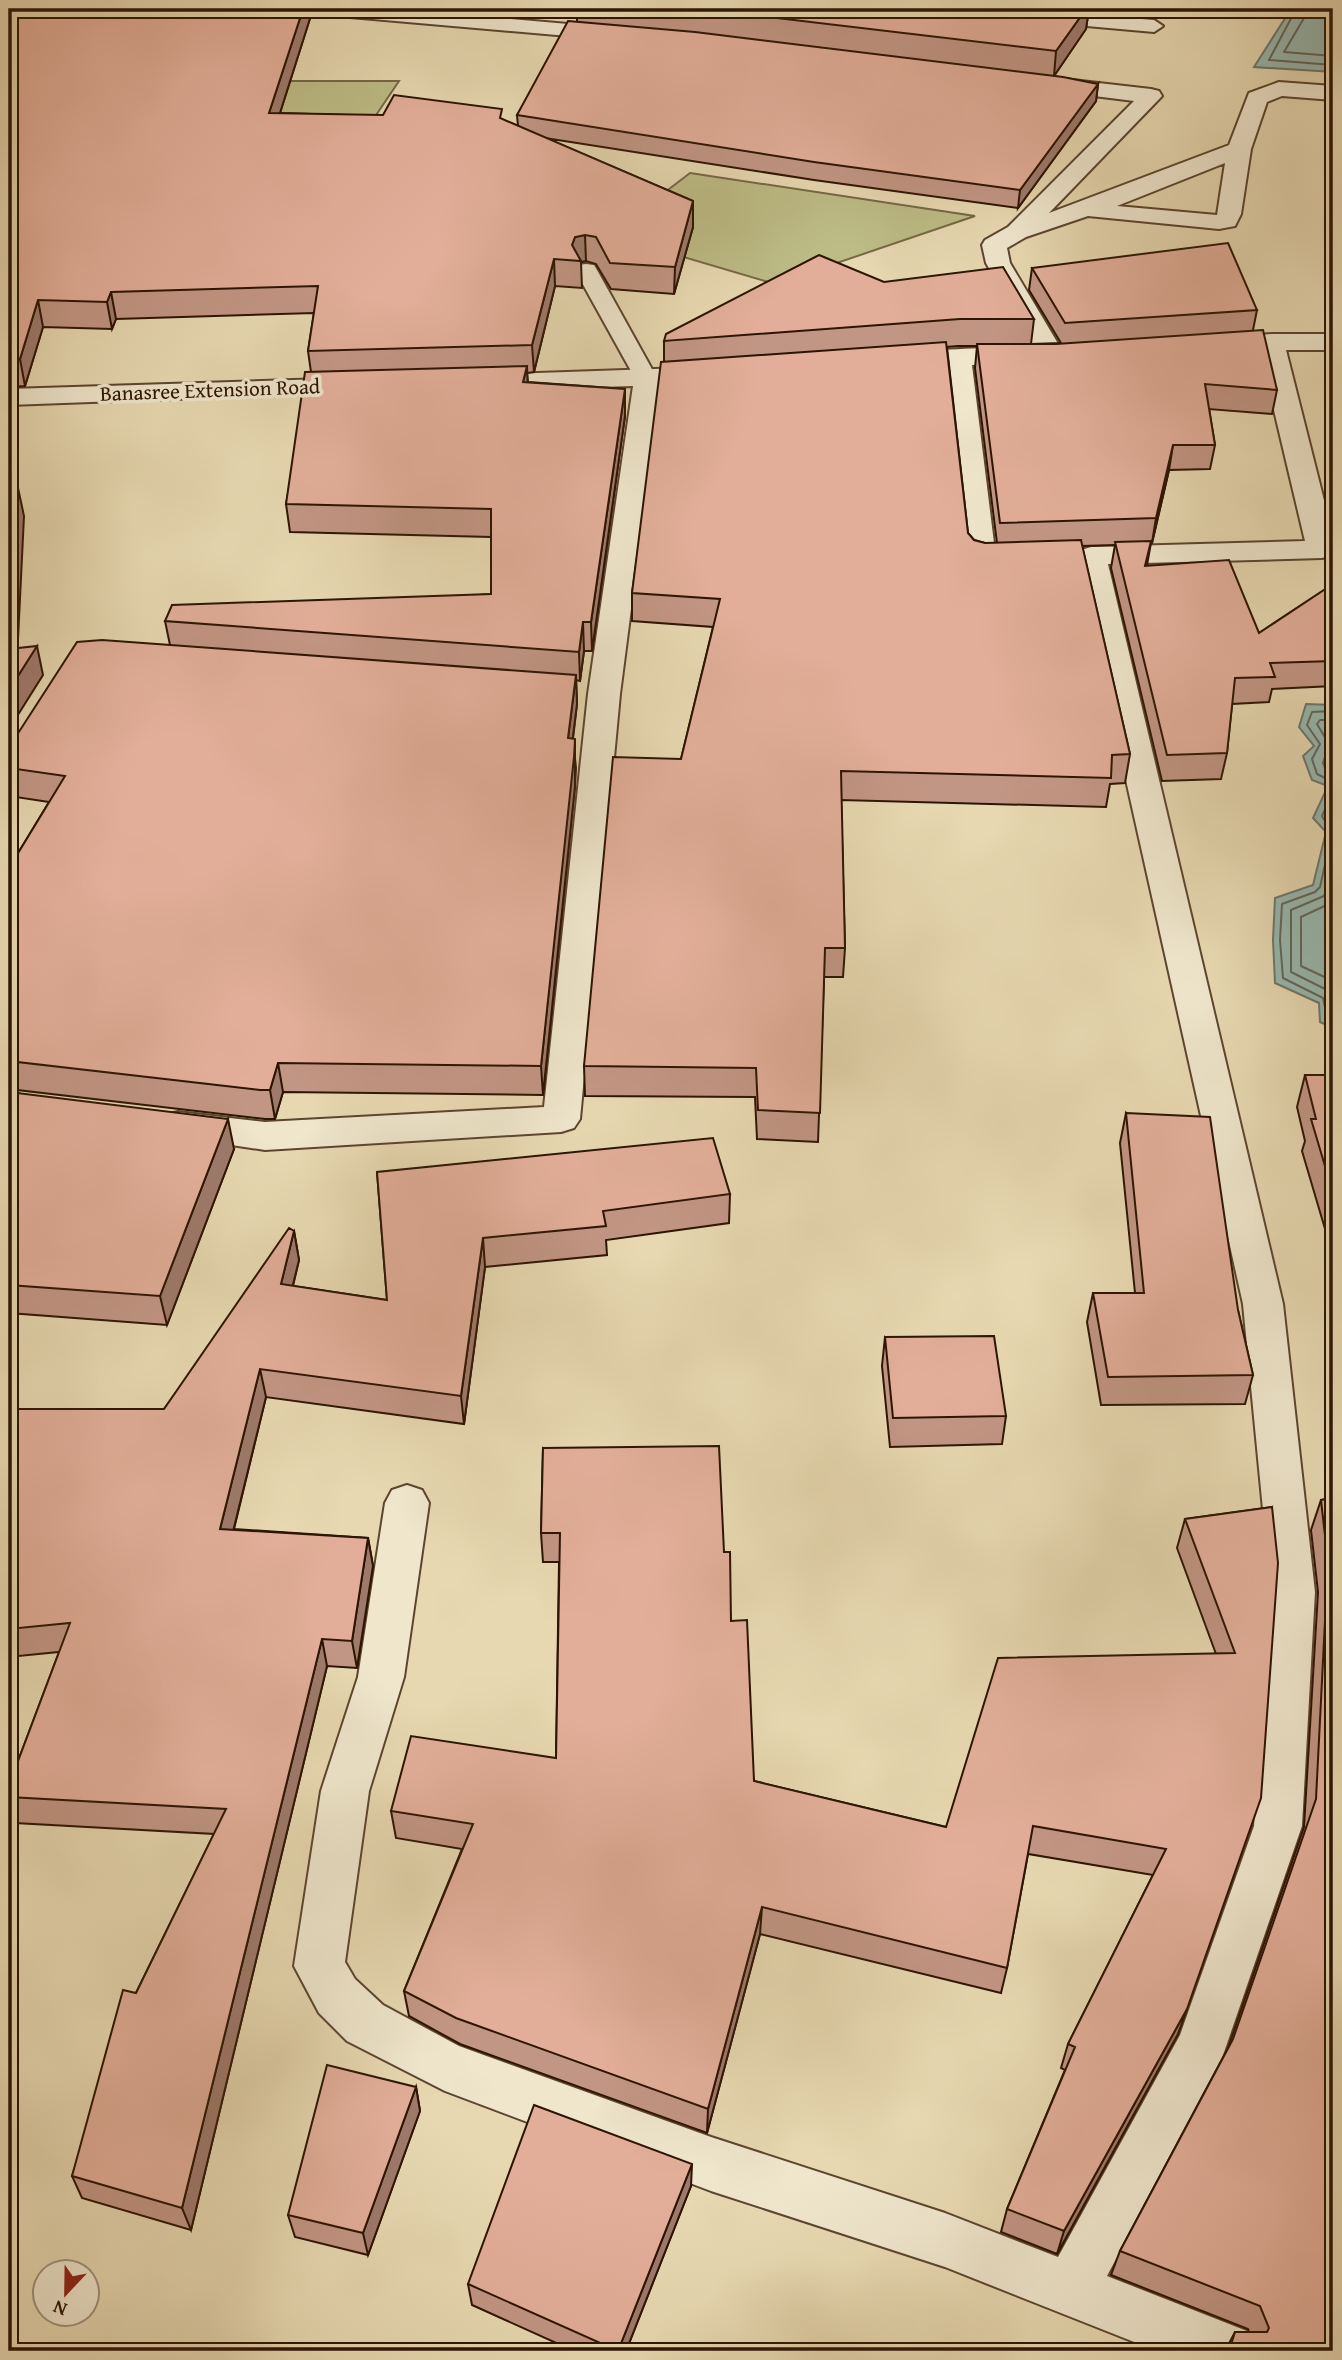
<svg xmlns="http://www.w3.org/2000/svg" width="1342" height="2360" font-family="'Gentium Book Plus',serif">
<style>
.green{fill:#bdbc86;stroke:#756844;stroke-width:2}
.water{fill:#97b9b0;stroke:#6d776b;stroke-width:2}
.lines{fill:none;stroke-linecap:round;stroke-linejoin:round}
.shore{stroke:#62665a;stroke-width:2}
.service-casing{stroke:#5c452e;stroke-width:4}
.minor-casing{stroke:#5c452e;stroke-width:4}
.service{fill:#efe6cc;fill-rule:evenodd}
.minor{fill:#efe6cc;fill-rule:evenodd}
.wall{fill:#c29684;stroke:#2d1403;stroke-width:2;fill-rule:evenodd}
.shaded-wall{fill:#9e7a6b;stroke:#2d1403;stroke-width:2}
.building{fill:#e2ae99;stroke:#2d1403;stroke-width:2}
.labels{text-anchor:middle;stroke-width:7;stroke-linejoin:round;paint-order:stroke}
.far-street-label{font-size:21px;fill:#2d1403;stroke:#efe6cc}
</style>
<rect width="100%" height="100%" fill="#e7d8b1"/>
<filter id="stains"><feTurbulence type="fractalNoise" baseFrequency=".00286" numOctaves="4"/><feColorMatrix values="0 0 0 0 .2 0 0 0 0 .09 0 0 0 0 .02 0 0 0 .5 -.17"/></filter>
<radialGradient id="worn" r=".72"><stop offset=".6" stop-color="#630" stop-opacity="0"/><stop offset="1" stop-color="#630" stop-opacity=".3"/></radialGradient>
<path class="green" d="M142 81H399L366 130 98 131Z
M690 173 975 216 775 284 609 235Z"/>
<path class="water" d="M1291 9H1333V72L1254 67Z
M1306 704 1333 705V1028L1320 1022 1319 1003 1275 983 1273 940 1275 898 1313 885 1326 832 1313 818 1328 786 1312 780 1303 756 1314 746 1299 727Z"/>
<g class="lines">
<path class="shore" d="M1296 9 1269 60 1333 65
M1305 9 1304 18 1284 52 1333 56
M1333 711 1312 712 1307 725 1320 744 1312 759 1317 774 1333 782
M1333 720H1320L1317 724 1329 744 1323 763 1325 768 1333 771
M1333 792 1322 816 1332 833 1320 887 1315 892 1282 904 1280 940 1283 978 1323 998 1327 1017 1333 1021
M1333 869 1324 896 1291 910V972L1325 989 1333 997
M1333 902 1301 917V966L1333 981"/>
<defs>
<path id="service" d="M944 9H1015L1154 20 1163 26 1154 32 953 14Z
M586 264 594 265 597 270 658 380 655 385H639L636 380 575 270 578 265Z"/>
<path id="minor" d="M316 9H397L614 28 622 29 625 34 622 39 614 40 327 15 320 13Z
M1046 77 1151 89 1159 91 1162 96 1049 213 1229 145 1249 93 1279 82 1333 86V100L1282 96 1267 102 1251 149 1241 214 1235 226 1219 229 1088 216 1026 237 1007 248 1010 263 1066 357 1062 363 1053 365 1044 363 1040 357 1036 363 972 365 995 551 1028 553 1033 559 1028 565C1011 570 989 571 972 566L967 560 946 366 895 370 886 368 882 362 886 356 895 354C919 352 1025 341 1039 355L986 263 982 245 985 240 1008 227 1134 101 1038 89 1035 84 1038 79ZM1225 163 1217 215 1117 206Z
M1271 334H1333V350H1286L1333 536 1332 555 1322 558 1108 564 1283 1304 1315 1592 1302 1826 1220 2064 1107 2276 1247 2331 1255 2351H1157L945 2267 711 2191 445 2091 347 2041 319 2013 294 1966 321 1791 358 1677 385 1503 392 1490 407 1485 422 1490 429 1503 404 1677 369 1791 345 1962 355 1979 383 2005 459 2046 711 2137 945 2213 1058 2257 1180 2035 1254 1826 1271 1592 1243 1304 1076 556 1081 550 1091 547 1305 541 1260 351 1213 354 1204 352 1200 346 1204 340 1213 338Z
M713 367 722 369 726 375 722 381 660 385 620 694 580 1119 574 1128 561 1132 265 1150 165 1135 159 1125 165 1115 178 1112 265 1122 544 1107 588 694 633 386 479 391 470 389 466 383 470 377 479 375Z
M356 378 365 380 369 386 365 392 9 405V389Z"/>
</defs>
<use href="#service" class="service-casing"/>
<use href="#minor" class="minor-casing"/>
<use href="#service" class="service"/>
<use href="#minor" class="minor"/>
</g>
<path class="wall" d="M9 9H313L280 113 503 120 518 126 517 115 577 22V13L539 9H1089L1086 29 1054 76 1098 84 1096 101 1018 208 814 180 545 138 693 201V227L674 294 611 289 596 264 586 261 581 262 582 288 555 286 534 372 527 373 528 382 625 389V416L592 651H584L580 681 576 680 577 704 573 739 576 768 575 786 543 1095 283 1092 275 1119H265L9 1089V868L49 802 9 796V740L15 738 170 645 165 621 491 594V537L290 532 286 504 311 372 308 351 314 313 116 319 112 329 43 327 25 386 9 387Z
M1032 268 1257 310 1253 330 1277 390 1272 414 1209 409 1215 445 1210 469 1169 470 1152 543H1151L1147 565 1259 633 1333 584V686L1272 689 1269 702 1232 704 1227 753 1221 779 1162 781 1111 568 1115 545 1082 546 1130 754 1125 783 1110 784 1106 807 841 800 845 948 843 977H824L818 1142 757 1139 755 1097 585 1096 584 1066 681 759 713 627 632 621V593L664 362V341L884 282 1034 319 1031 344 1061 343 1029 290ZM958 346H977L975 368 997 543H985L974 540 968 533 947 347Z
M1305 1075H1333V1256L1302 1151 1305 1141 1297 1107Z
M9 1091 234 1149 167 1325 9 1313Z
M1126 1113 1238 1310 1253 1375 1245 1404 1101 1405 1087 1322 1093 1293H1135L1120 1143Z
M377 1172 730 1194 729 1223 606 1240 607 1255 485 1267 464 1424 266 1397 234 1529 368 1538 373 1566 357 1668 327 1666 191 2230 82 2198 72 2176 136 1993 214 1834 15 1823 9 1808V1785L59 1652 9 1657V1409H164L294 1231 299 1260 293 1286 387 1300Z
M885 1337 1006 1416 1002 1444 890 1447 882 1366Z
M543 1448 724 1552 731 1621 754 1781 946 1827 1216 1654 1177 1548 1185 1519 1272 1507 1178 2034 1057 2254 1001 2232 1007 2209 1065 2070 1061 2068 1068 2044 1153 1875 1028 1854 1007 1968 1001 1993 760 1934 707 2133 460 2044 409 2016 404 1991 462 1849 396 1838 391 1811 556 1758 559 1562H543L541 1533Z
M1333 1498V2351H1225L1235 2332H1249L1248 2329 1111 2275 1120 2251 1228 2048 1304 1827 1318 1592 1311 1530 1321 1500Z
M416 2087 420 2111 368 2255 295 2237 288 2215Z
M691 2186 626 2351H574L472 2305 468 2284Z"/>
<path class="shaded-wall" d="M303 9H313L272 138 269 113Z
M1086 9H1089L1086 29 1054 76 1056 51Z
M1098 84 1096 101 1018 208 1020 190Z
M693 201V227L674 294 675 267Z
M585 235 586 261 581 262 572 245 575 237Z
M554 259 555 286 534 372 532 345Z
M111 292 116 319 112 329 107 302Z
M38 300 43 327 25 386 20 359Z
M527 366 528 393 523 382Z
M625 389V416L592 651 591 622Z
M1173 445 1169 470 1152 543 1156 518Z
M18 488 24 516 18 639 9 648V613Z
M583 622 584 651 580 681 579 652Z
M37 646 43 675 9 729V690Z
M576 675 577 704 569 767 568 738Z
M575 739V786L543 1095 541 1066Z
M278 1063 283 1092 275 1119 270 1090Z
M228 1119 234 1149 167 1325 160 1296Z
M294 1231 299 1260 286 1313 281 1284Z
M483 1238 485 1267 464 1424 461 1396Z
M260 1369 266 1397 227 1556 220 1529Z
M368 1538 373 1566 357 1668 352 1641Z
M322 1639 327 1666 191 2230 182 2208Z
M762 1907 760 1934 707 2133 708 2109Z
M1187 2009 1178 2034 1057 2254 1064 2231Z
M416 2087 420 2111 368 2255 363 2233Z
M692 2164 691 2186 626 2351H618Z"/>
<path class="building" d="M9 9H303L269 113 383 115 394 95 502 109 500 118 693 201 675 267 610 263 596 237 585 235 575 237 572 245 581 261 554 259 532 345 308 351 318 286 111 292 107 302 38 300 20 359H9Z
M701 9H1086L1056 51Z
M568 21 695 32 1063 77 1098 84 1020 190 814 162 517 115Z
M1228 243 1257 310 1065 323 1032 268Z
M819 255 884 282 1003 267 1034 319H960L664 341 666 334Z
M1263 330 1277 390 1205 384 1215 445H1173L1156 518 1000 523 977 344H1056Z
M946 342 968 533 974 540 985 543 1081 540 1130 754 1112 755 1111 778 841 771 845 948H825L820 1113 758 1110 756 1068 584 1066 613 757 681 759 720 599 632 593 661 362Z
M527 366 523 382 625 389 591 622H583L579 652 165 621 172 605 491 594V509L286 504 305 372Z
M18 488 11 610 9 613V489Z
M1151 541 1145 566 1229 560 1259 633 1333 584V661L1270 663 1275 677 1235 678 1227 753 1167 755 1115 542Z
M102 640 576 675 568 738 575 739 574 757 541 1066 278 1063 270 1090H260L9 1061V868L65 776 9 768V740L15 738 77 642Z
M37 646 9 690V649Z
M1305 1075H1333V1193L1311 1119H1316Z
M9 1092 228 1119 160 1296 9 1285Z
M1126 1113 1210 1117 1238 1310 1253 1375 1108 1377 1093 1293H1144Z
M713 1138 730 1194 603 1211 606 1226 483 1238 461 1396 260 1369 220 1529 368 1538 352 1641 322 1639 182 2208 72 2176 123 1990 136 1993 226 1809 9 1797V1785L70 1623 9 1629V1409H164L289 1228 294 1231 281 1284 387 1300 377 1172Z
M994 1336 1006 1416 893 1418 885 1337Z
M719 1446 724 1552H730L731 1621 747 1620 754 1781 946 1827 998 1658 1235 1653 1185 1519 1272 1507 1278 1563 1261 1798 1187 2009 1064 2231 1007 2209 1075 2047 1068 2044 1166 1849 1033 1826 1007 1968 762 1907 708 2109 456 2018 404 1991 473 1824 391 1811 411 1736 556 1758 560 1533H541L543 1448Z
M1333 1498V2351H1229L1235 2332H1267L1269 2328 1260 2306 1120 2251 1233 2039 1316 1799 1328 1562 1321 1500Z
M327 2065 416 2087 363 2233 288 2215Z
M534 2105 692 2164 618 2351 468 2284Z"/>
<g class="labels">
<g class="far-street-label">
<text transform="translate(210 390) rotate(-2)" y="7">Banasree Extension Road</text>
</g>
</g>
<rect width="1342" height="2360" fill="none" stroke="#e7d8b1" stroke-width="35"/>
<rect x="10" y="10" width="1321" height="2339" fill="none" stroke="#2d1403" stroke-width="3.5"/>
<rect x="18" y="18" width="1307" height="2325" fill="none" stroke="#2d1403" stroke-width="2"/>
<g transform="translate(66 2293) rotate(202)"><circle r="33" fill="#efe6cc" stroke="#a1927c" stroke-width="2"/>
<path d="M0-5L12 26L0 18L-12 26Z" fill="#8f2418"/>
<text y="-10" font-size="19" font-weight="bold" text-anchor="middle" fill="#2d1403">N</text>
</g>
<rect width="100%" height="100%" filter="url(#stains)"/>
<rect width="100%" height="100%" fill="url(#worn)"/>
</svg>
